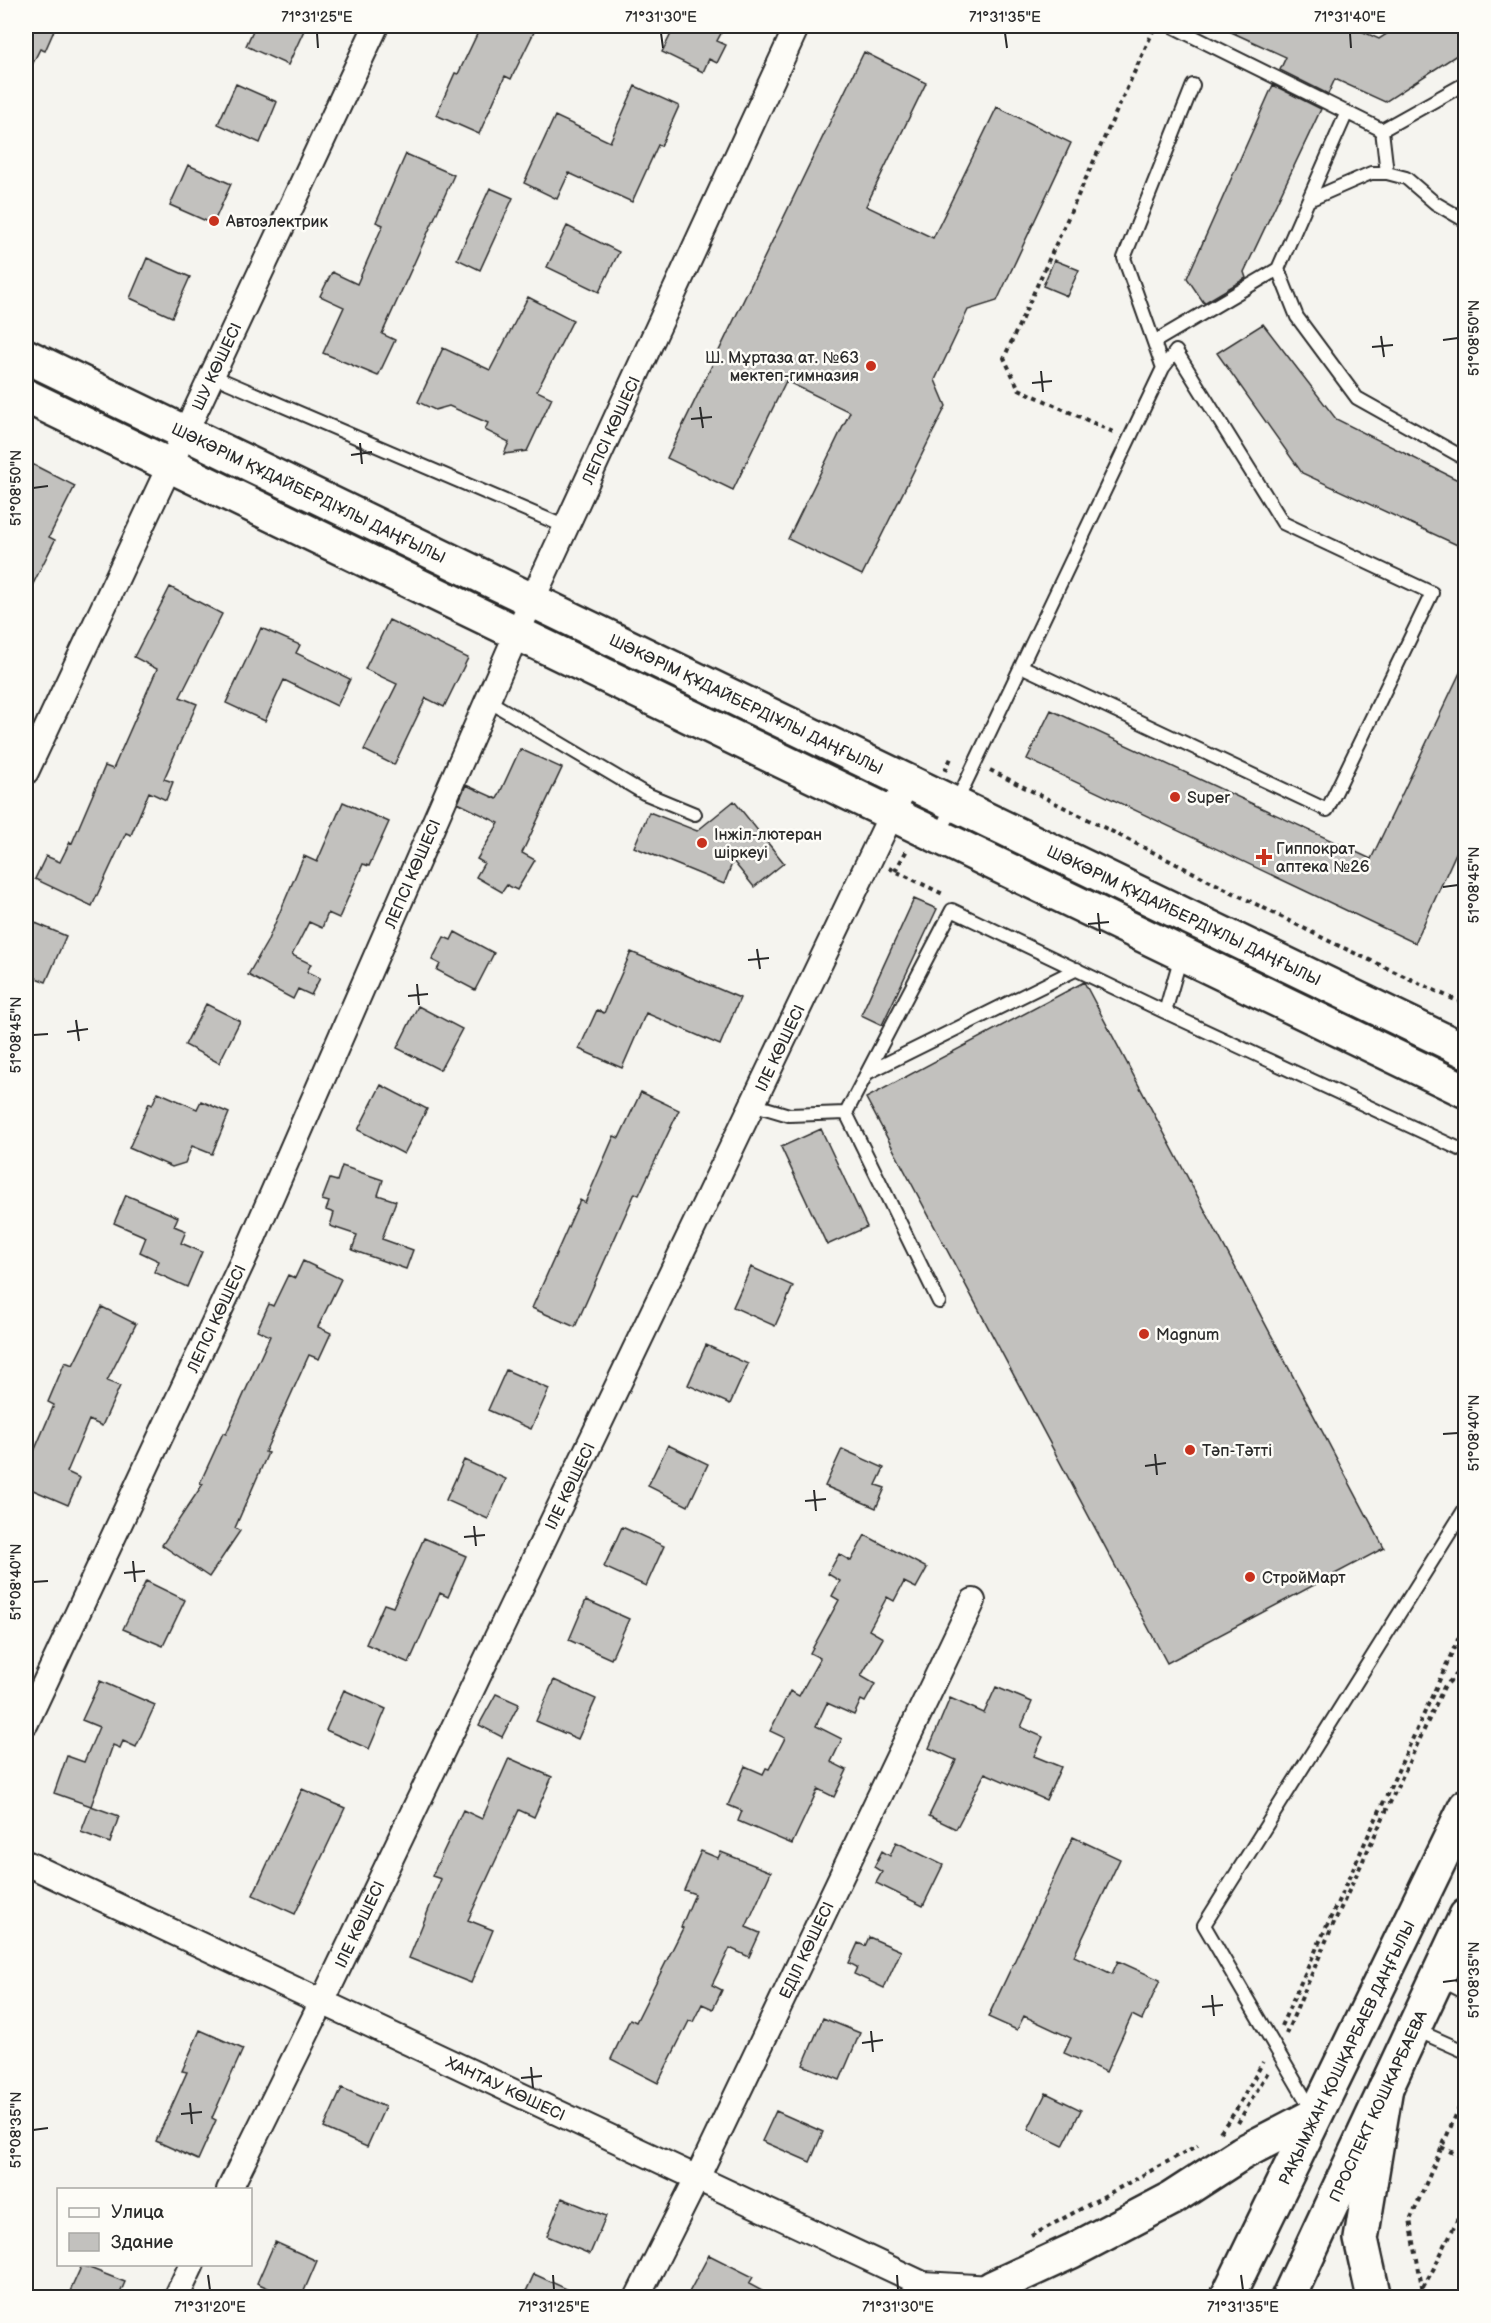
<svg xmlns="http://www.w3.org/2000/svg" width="1491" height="2323" font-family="'Balsamiq Sans',sans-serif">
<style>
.building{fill:#c2c1be;stroke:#2b2b2b;stroke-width:1.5}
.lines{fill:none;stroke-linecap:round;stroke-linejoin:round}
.service-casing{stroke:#2b2b2b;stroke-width:16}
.minor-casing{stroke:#2b2b2b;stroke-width:28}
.secondary-casing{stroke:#2b2b2b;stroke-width:38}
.primary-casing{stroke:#2b2b2b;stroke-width:38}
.path{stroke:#2b2b2b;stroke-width:4;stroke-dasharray:4.5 4.5;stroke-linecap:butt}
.service{stroke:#fdfcf7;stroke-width:12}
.minor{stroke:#fdfcf7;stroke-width:24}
.secondary{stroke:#fdfcf7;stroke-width:33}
.primary{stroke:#fdfcf7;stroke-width:33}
.ticks{fill:none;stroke:#2b2b2b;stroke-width:2}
.poi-dot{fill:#c8321e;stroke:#fdfcf7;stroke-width:2}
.labels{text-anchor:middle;stroke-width:5;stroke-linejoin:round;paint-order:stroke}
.poi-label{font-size:16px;fill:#2b2b2b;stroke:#fdfcf7;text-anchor:start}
.street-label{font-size:16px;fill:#2b2b2b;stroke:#fdfcf7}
.neatline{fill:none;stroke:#2b2b2b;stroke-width:2}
.ticks-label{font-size:15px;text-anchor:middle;fill:#2b2b2b}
</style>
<rect width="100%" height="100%" fill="#f5f4ef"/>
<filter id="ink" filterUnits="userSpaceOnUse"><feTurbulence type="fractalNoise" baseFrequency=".0167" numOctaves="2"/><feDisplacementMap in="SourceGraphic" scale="12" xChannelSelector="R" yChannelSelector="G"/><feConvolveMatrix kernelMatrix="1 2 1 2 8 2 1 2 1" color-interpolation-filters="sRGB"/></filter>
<g filter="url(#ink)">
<path class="building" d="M26 26H56L45 51 40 49 26 77Z
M255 26H306L288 65 246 46Z
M481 26H537L511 79 505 76 479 134 436 115 455 73 458 74Z
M675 26H725L717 41 726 45 717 63 709 59 703 72 662 52Z
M1218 26H1350L1379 39 1399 26H1466V49L1385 102 1335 79 1328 94 1280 70 1286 57Z
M864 52 926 83 866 206 933 238 997 107 1071 143 997 301 968 310 935 380 946 406 862 575 788 539 850 412 786 381 733 490 667 458Z
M236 84 277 102 260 143 218 124Z
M1273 85 1321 109 1244 272 1246 278 1204 303 1187 278Z
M635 86 679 106 661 146 658 145 632 202 569 173 557 199 524 183 555 116 610 142Z
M406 154 454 175 382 334 395 340 378 376 323 353 344 307 320 296 332 272 357 284 383 225 376 222Z
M188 165 231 184 213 224 170 205Z
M490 188 513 198 480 270 457 259Z
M567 226 619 252 599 292 547 267Z
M147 258 190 277 172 317 130 298Z
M1054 260 1079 270 1067 296 1043 286Z
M528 297 573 320 537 391 552 398 527 451 504 454 509 442 485 430 488 423 449 406 435 410 418 402 443 348 490 370Z
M1263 324 1336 419 1466 484V549L1302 473 1217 353Z
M26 461 75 486 49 537 55 540 26 598Z
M170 587 222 614 180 697 197 704 164 779 173 782 166 800 149 792 131 835 126 833 92 906 35 879 46 856 60 862 70 842 72 843 105 766 113 769 157 669 134 657Z
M389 620 468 658 444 707 426 698 394 765 364 750 397 684 365 669Z
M261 628 300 645 296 653 350 679 337 706 284 680 265 721 226 703Z
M1466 660V831L1415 943 1027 759 1051 710 1371 859Z
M520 749 562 768 522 853 535 860 517 890 507 885 502 892 476 877 484 863 477 859 499 823 458 803 466 785 497 799Z
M734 801 784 863 754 887 733 861 724 884 634 847 649 812 697 831Z
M343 802 389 822 369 866 363 864 339 918 328 913 322 928 309 922 292 955 311 964 307 972 320 978 311 995 298 989 293 999 248 975 267 942 304 856 317 862Z
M914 899 937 909 882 1025 861 1015Z
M26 919 66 936 46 982 26 974Z
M455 932 494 953 475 990 437 970 440 964 432 960 444 937 451 940Z
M631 952 740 998 720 1045 646 1013 622 1068 579 1049 597 1010 604 1013Z
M1084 982 1384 1548 1167 1663 866 1098Z
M206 1004 240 1021 219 1063 185 1045Z
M418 1006 462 1029 440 1070 397 1048Z
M381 1085 427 1109 404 1154 358 1130Z
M158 1092 197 1109 201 1101 229 1113 212 1154 192 1146 185 1163 172 1167 129 1148 149 1103 152 1105Z
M641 1092 679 1110 639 1195 635 1193 575 1327 532 1308 580 1200 585 1203 614 1136 619 1138Z
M821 1129 867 1227 827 1245 781 1147Z
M342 1166 383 1180 378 1195 396 1201 382 1239 413 1250 406 1269 352 1250 357 1235 330 1226 334 1213 326 1210 329 1202 322 1200 330 1179 337 1181Z
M126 1195 178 1217 174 1226 186 1231 181 1243 202 1252 187 1287 154 1272 159 1261 140 1252 146 1237 114 1223Z
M303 1261 341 1279 318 1327 331 1333 319 1359 309 1355 265 1452 268 1453 235 1528 240 1531 209 1577 162 1545 203 1484 200 1483 223 1433 226 1434 270 1336 257 1330 269 1304 273 1306 288 1275 295 1278Z
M751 1267 793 1286 775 1326 733 1307Z
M102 1307 136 1324 107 1381 120 1386 102 1426 89 1420 67 1472 80 1478 68 1505 26 1487V1470L54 1405 48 1402 65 1362 73 1365Z
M706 1345 748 1364 730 1404 688 1385Z
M506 1370 549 1389 531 1429 488 1410Z
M668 1445 708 1464 688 1506 648 1486Z
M842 1449 884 1468 876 1485 885 1488 876 1508 825 1486Z
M464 1460 506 1479 488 1519 446 1500Z
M622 1527 664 1546 646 1586 604 1567Z
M865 1535 927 1568 916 1588 904 1582 894 1601 887 1597 869 1630 883 1638 861 1676 875 1684 865 1702 861 1700 854 1715 827 1703 816 1726 842 1739 831 1762 847 1770 834 1797 818 1789 792 1844 738 1821 742 1811 728 1805 745 1766 763 1774 766 1768 769 1769 785 1738 770 1731 790 1691 799 1696 820 1658 810 1653 839 1600 832 1596 840 1581 828 1574 839 1554 851 1561Z
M424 1538 466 1556 448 1597 440 1593 409 1663 366 1644 384 1604 393 1607Z
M146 1581 185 1600 163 1646 123 1629Z
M586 1600 629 1619 611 1659 569 1640Z
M554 1680 596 1699 578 1739 536 1721Z
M100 1681 155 1705 136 1747 123 1741 120 1748 113 1745 91 1806 54 1793 67 1756 84 1762 99 1727 82 1720Z
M996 1687 1032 1702 1021 1727 1043 1737 1034 1756 1061 1767 1046 1800 985 1773 956 1829 929 1816 956 1760 929 1748 950 1698 984 1713Z
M344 1690 386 1709 369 1749 326 1730Z
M496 1694 519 1704 502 1737 479 1725Z
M509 1758 552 1777 534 1817 519 1810 468 1920 493 1930 471 1983 409 1958 441 1879 432 1876 463 1810 482 1819Z
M302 1789 345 1808 295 1914 253 1895Z
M91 1806 119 1816 110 1843 81 1832Z
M1073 1837 1120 1859 1074 1956 1112 1974 1118 1961 1160 1980 1142 2020 1132 2015 1106 2072 1064 2053 1071 2038 1024 2016 1017 2030 988 2017Z
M896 1842 943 1865 923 1906 876 1883 882 1872 874 1867 882 1851 890 1856Z
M701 1851 718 1858 721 1852 771 1872 746 1927 760 1933 749 1957 730 1948 712 1985 722 1990 713 2009 702 2004 693 2022 689 2021 658 2083 611 2059 630 2019 636 2022 683 1928 681 1927 695 1894 684 1890Z
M869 1937 901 1951 884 1988 854 1974 857 1967 849 1963 858 1943 865 1946Z
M823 2018 860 2033 840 2080 803 2065Z
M200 2030 243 2049 212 2118 216 2120 198 2160 156 2141 187 2072 182 2071Z
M342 2088 385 2107 367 2147 324 2128Z
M1046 2093 1081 2110 1063 2146 1028 2129Z
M776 2111 823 2132 810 2162 762 2141Z
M562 2198 606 2216 590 2254 547 2236Z
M275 2242 317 2261 301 2298H290L257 2283Z
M709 2255 753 2277 749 2284 775 2298H686Z
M82 2265 125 2282 118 2298H67Z
M534 2274 586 2298H523Z"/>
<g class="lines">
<defs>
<path id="service" d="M1172 26 1382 130 1387 173
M1382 130 1466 83
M1309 200 1371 173H1387L1406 178 1435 203 1466 221
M1278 269 1297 317 1357 398 1466 459
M1154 342 1278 269 1347 112
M213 376 566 527
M1021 666 1327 810 1432 593 1283 523 1176 351 1163 368
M487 700 644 793 695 814
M938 835 955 805 1163 368 1124 258 1193 85
M1181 956 1165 1012 1466 1152
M867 1073 1077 969
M752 1104 789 1115 846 1113
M939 1302 846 1113 952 910 1165 1012
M1437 1978 1466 1993
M1414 2029 1466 2052
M1313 2112 1204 1925 1466 1507"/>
<g id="minor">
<path id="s1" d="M26 772 376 26"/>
<path id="s2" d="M26 1723 247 1252 517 633 797 26"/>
<path id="s3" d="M26 1863 923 2284 992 2288"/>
<path id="s4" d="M229 2190 322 2002 907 782"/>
<path d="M176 2298 192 2264"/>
<path id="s5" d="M637 2298 697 2178 973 1601"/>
</g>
<g id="secondary">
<path id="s6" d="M26 356 1466 1051"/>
<path d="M26 396 1466 1091"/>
<path id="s7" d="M1227 2298 1466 1806"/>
<path id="s8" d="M1288 2298 1466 1916"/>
</g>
<path id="primary" d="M983 2298 992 2288 1072 2251 1171 2199 1242 2153 1315 2115
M1374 2298 1361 2239 1386 2087"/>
</defs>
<use href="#service" class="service-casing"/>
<use href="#minor" class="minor-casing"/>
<use href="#secondary" class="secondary-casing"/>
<use href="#primary" class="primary-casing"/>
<path class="path" d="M1113 432 1019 389 1004 358 1154 29
M990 770 1333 943 1466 1005
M945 771 951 758
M889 868 945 895
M895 871 907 850
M1281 2026 1466 1622
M1286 2034 1332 1927 1444 1687 1466 1665
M1238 2123 1269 2070
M1220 2132 1235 2112 1263 2062
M1441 2147 1466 2159
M1031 2236 1198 2145
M1423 2287 1434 2268 1466 2202
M1424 2298 1410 2220 1466 2092"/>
<use href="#service" class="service"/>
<use href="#minor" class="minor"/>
<use href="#secondary" class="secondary"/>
<use href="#primary" class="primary"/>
</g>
</g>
<path class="ticks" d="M317 33 318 48M661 33 663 48M1005 33 1007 48M1350 33 1351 48M1381 336 1384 357M1443 340 1458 338M1372 347 1393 345M1041 371 1043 392M1032 383 1052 381M700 407 703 428M691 419 712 417M360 443 362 464M351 455 372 452M33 488 48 486M1443 887 1458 885M1098 913 1100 934M1088 924 1109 922M757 949 760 969M748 960 769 958M417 984 419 1005M408 996 428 994M76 1020 79 1041M67 1032 88 1029M33 1035 48 1034M1443 1434 1458 1433M1155 1454 1157 1475M1145 1466 1166 1463M814 1490 816 1511M805 1501 826 1499M474 1526 476 1546M464 1537 485 1535M133 1561 135 1582M124 1573 145 1571M33 1582 48 1581M1443 1982 1458 1980M1212 1995 1214 2016M1202 2007 1223 2005M871 2031 873 2052M862 2043 883 2040M531 2067 533 2088M521 2078 542 2076M190 2103 192 2124M181 2114 202 2112M33 2130 48 2128M208 2275 210 2290M553 2275 554 2290M897 2275 898 2290M1241 2275 1243 2290"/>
<g class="poi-dot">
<circle cx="214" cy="221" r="6"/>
<circle cx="871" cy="366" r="6"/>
<circle cx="1175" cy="797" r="6"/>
<circle cx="702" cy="843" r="6"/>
<path d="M1261 848h6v6h6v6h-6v6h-6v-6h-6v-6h6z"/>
<circle cx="1144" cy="1334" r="6"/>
<circle cx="1190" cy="1450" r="6"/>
<circle cx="1250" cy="1577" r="6"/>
</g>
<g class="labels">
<g class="poi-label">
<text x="226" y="227">Автоэлектрик</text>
<text x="859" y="363" text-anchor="end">Ш. Мұртаза ат. №63<tspan x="859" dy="18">мектеп-гимназия</tspan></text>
<text x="1187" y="803">Super</text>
<text x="714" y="840">Інжіл-лютеран<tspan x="714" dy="18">шіркеуі</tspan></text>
<text x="1276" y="854">Гиппократ<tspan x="1276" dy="18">аптека №26</tspan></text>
<text x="1156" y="1340">Magnum</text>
<text x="1202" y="1456">Тәп-Тәтті</text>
<text x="1262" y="1583">СтройМарт</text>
</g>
<g class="street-label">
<text dy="6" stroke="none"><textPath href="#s1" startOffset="448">ШУ КӨШЕСІ</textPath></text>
<text dy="6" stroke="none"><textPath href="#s2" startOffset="1419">ЛЕПСІ КӨШЕСІ</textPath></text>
<text dy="6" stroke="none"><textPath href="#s6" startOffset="314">ШӘКӘРІМ ҚҰДАЙБЕРДІҰЛЫ ДАҢҒЫЛЫ</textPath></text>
<text dy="6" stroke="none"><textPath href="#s6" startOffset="800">ШӘКӘРІМ ҚҰДАЙБЕРДІҰЛЫ ДАҢҒЫЛЫ</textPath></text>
<text dy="6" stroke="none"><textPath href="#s2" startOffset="933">ЛЕПСІ КӨШЕСІ</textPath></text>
<text dy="6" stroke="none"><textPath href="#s6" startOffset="1286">ШӘКӘРІМ ҚҰДАЙБЕРДІҰЛЫ ДАҢҒЫЛЫ</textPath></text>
<text dy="6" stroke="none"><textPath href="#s4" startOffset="1268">ІЛЕ КӨШЕСІ</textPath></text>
<text dy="6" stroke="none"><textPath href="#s2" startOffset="447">ЛЕПСІ КӨШЕСІ</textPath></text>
<text dy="6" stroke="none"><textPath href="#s4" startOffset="782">ІЛЕ КӨШЕСІ</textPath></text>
<text dy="6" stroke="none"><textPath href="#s4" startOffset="296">ІЛЕ КӨШЕСІ</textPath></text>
<text dy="6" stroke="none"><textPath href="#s5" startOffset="387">ЕДІЛ КӨШЕСІ</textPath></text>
<text dy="6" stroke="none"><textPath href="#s7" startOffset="273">РАҚЫМЖАН ҚОШҚАРБАЕВ ДАҢҒЫЛЫ</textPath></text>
<text dy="6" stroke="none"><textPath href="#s3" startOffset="530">ХАНТАУ КӨШЕСІ</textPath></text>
<text dy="6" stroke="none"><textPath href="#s8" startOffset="212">ПРОСПЕКТ КОШКАРБАЕВА</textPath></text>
</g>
</g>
<rect width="1491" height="2323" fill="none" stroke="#fdfcf7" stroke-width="66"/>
<rect x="57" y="2188" width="195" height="78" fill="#fdfcf7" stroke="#a9a8a5" stroke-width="1.5"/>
<rect x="69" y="2208" width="30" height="9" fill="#fdfcf7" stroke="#a9a8a5" stroke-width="1.5"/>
<text x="111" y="2218" font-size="18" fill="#2b2b2b">Улица</text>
<rect x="69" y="2233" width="30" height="18" fill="#c2c1be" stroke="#a9a8a5" stroke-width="1.5"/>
<text x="111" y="2248" font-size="18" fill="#2b2b2b">Здание</text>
<rect x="33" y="33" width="1425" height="2257" class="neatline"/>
<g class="ticks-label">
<text x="317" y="22">71°31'25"E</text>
<text x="661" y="22">71°31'30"E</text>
<text x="1005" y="22">71°31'35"E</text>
<text x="1350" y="22">71°31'40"E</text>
<text transform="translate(1474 338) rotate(-90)" y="5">51°08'50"N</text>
<text transform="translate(16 488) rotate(-90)" y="5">51°08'50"N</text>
<text transform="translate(1474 885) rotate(-90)" y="5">51°08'45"N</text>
<text transform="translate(16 1035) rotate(-90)" y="5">51°08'45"N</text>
<text transform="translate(1474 1433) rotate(-90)" y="5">51°08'40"N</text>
<text transform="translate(16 1582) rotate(-90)" y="5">51°08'40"N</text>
<text transform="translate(1474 1980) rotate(-90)" y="5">51°08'35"N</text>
<text transform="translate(16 2130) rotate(-90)" y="5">51°08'35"N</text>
<text x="210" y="2312">71°31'20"E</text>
<text x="554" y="2312">71°31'25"E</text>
<text x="898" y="2312">71°31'30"E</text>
<text x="1243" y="2312">71°31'35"E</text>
</g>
</svg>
